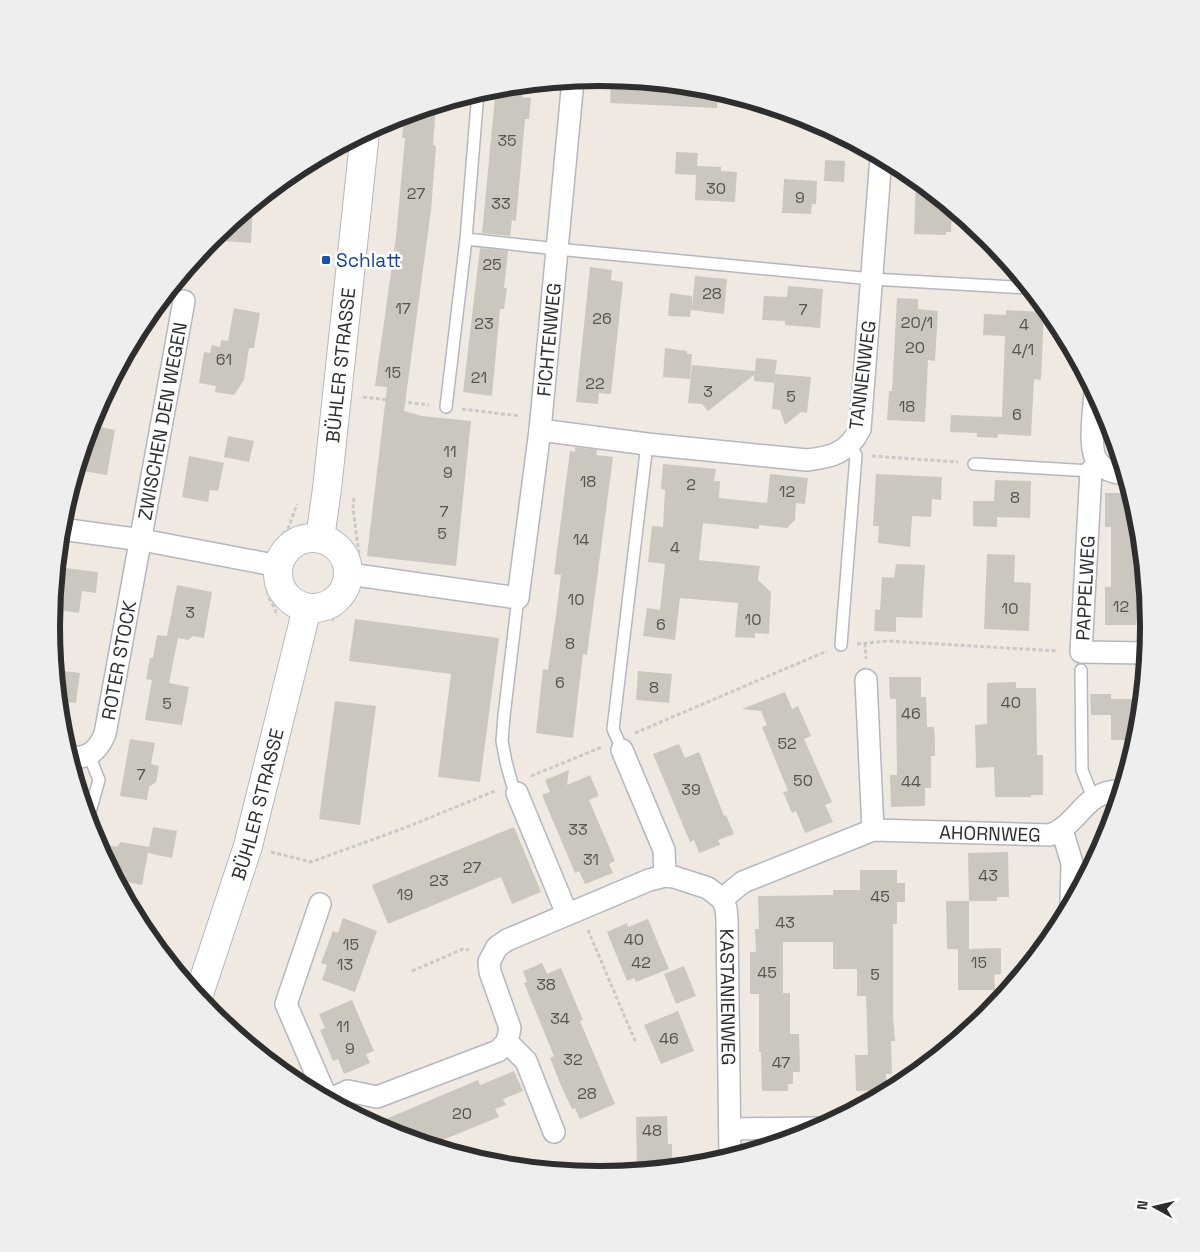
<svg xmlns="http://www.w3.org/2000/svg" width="1200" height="1252" font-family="'Space Grotesk',sans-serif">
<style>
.building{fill:#cbc7bf}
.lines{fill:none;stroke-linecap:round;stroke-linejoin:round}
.lane-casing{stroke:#b4b7c1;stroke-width:14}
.street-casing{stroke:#b4b7c1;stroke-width:24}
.secondary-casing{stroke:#b4b7c1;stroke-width:30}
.path{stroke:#c9c9c9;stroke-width:3;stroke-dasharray:4 2.5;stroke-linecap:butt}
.lane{stroke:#fff;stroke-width:11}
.street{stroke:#fff;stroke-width:21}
.secondary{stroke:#fff;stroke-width:28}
.transit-dot{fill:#1a4fb4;stroke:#fff;stroke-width:2}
.labels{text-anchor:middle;stroke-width:5;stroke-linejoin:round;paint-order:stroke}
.number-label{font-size:16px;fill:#555452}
.transit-label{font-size:19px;fill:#164399;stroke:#fff;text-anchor:start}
.street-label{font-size:19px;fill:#2e2e2e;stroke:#fff}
.rim{fill:none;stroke:#2e2e2e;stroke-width:6}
</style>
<rect width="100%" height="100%" fill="#efe9e1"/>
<path class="building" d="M611 78 707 88 718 91 717 108 610 103Z
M524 85 522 97 531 98 529 119H525L516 221 512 220 510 236 482 233 496 87Z
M436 105 433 145 436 146 431 210 404 411 422 416 471 421 456 566 367 556 387 387 375 386 396 237 405 138H402L404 115Z
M676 152 698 153 697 166 721 167V171L737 172 735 202 695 200 696 175 675 174Z
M825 160 845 161 844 182 824 181Z
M784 179 817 181 816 204H812L811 214 782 213Z
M916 179 952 209 951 232H946V235L914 234Z
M253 204 251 243 211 240 212 238Z
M480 248 508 251 504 288H507L504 309H500L492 396 463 392Z
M590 267 612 270 611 280 623 282 611 394 599 393 598 404 576 402Z
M695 276 727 279 724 314 691 310 690 317 668 316 670 293 692 296V306Z
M788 286 823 289 820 328 785 325V321L762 320 764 296 787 297Z
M897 298 918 299V309L938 311 935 361 928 360 925 422 887 420 889 391H892Z
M234 308 260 313 254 348H249L244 380 234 395 215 392 216 386 199 383 204 352 210 353 212 345 220 347 221 340 228 341Z
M1006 310 1044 312 1041 380 1034 379 1031 436 998 434 997 438 977 437V433L950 432 951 415 1002 417 1005 336 983 335 984 314 1006 315Z
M665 348 687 351V354H692L690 379 663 377Z
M756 358 777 360 775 374 811 377 807 413 801 412 785 425 780 410 772 409 775 375 774 383 754 381V375L708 411 702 404 688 403 692 365 755 371Z
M90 425 115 430 107 475 77 470Z
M228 436 254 441 249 462 224 457Z
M575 447 597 450 596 455 613 457 587 655 583 654 573 738 536 733 543 669 548 670 557 608 561 575 554 574 570 451 575 452Z
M189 456 224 463 218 491 210 490 208 502 182 497Z
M663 464 716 469 714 481H720L719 498 767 503 770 474 808 478 805 504 796 503 795 520 787 528 759 525V529L703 523 699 560 760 566 758 580 771 592 769 634 755 633V638L735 637 738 603 680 598 675 640 643 636 647 608 660 610 665 564 648 562 652 526 663 527 665 490 661 489Z
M876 474 942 477 941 500 932 499 931 517 912 516 910 547 878 543 879 526H873Z
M995 480 1031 481 1030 518 997 517V527L973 526V501H994Z
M1105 493H1130L1138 519 1140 541H1137L1136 625H1105V587H1111V527H1105Z
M987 554 1015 555 1014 582 1031 583 1029 631 984 629Z
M896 564 925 565 922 618 896 617V632L874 631 875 609 880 610 882 577 894 578Z
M57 567 98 572 96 593 82 591 79 613 53 609Z
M177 585 212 592 204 638 193 636 188 640 178 638 169 683 189 687 182 725 145 720 152 680 146 679 150 658H153L157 635 167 636Z
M355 619 499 638 480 782 438 777 451 674 349 661Z
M56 670 80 673 76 703 59 701Z
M638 671 672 674 669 703 636 700Z
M889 677H921V697H926L927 727H934L935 738V756H931V788H925V806L891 807 890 775H897L896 699H890Z
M1016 682V688H1036L1037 755H1043V795H1031V797H995L994 767 976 768 975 725 987 724V683Z
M785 692 792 709 798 706 811 736 804 739 832 802 825 805 833 822 805 833 796 811 792 813 783 792 788 791 762 727 767 725 761 711 742 709Z
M1090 694H1111V715H1091Z
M1111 699H1142L1136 740H1111Z
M335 701 376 706 360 825 319 819Z
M130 739 155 743 151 764 159 766 156 782 149 787 147 800 120 796Z
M679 744 685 758 699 752 724 816 726 815 734 834 718 840 720 845 699 853 694 840 690 842 653 754Z
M569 770 567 785 590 775 599 796 589 800 615 861 609 864 613 873 585 884 579 871 575 873 542 795 550 792 545 780Z
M153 827 177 831 172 858 148 853Z
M514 827 541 892 512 904 501 877 388 924 372 885Z
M121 842 149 847 142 885 117 880 97 843 117 847Z
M1008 852 1009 897H997V901H969V949L1001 948V974L994 975 995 990H958V949H947L946 901H969L968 853Z
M860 870H897V883H905V902H897V924H893V1018L895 1041H891L892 1074H886L887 1090 856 1091 855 1055H868L866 996H857V969H833V942H783V993H790V1034H799L800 1072H793V1084H788V1091H762L761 1052H759V994H750V952H756L755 929H759L758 896 833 895V890H860Z
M343 918 377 931 355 992 322 980 327 965 321 963 333 931 338 933Z
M648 919 669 969 636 982 634 978 627 981 607 932 627 923 628 927Z
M542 963 547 974 561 968 583 1020 580 1021 615 1104 580 1119 575 1108 572 1109 562 1088 550 1058 554 1056 524 983 527 982 523 971Z
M684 966 696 996 676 1004 664 974Z
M352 1000 374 1051 366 1054 370 1063 344 1074 338 1059 333 1061 320 1030 325 1028 319 1014Z
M678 1011 694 1051 661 1064 644 1025Z
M514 1071 523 1091 503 1099 506 1105 495 1109 499 1117 430 1145 390 1133 374 1124 478 1080 480 1085Z
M667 1116 668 1144H672V1168L637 1169 636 1117Z"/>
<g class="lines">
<defs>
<path id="lane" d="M466 239 478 92
M446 407 466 239 557 249 872 279 1029 288
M974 464 1091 471
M841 645 856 455 850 445
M1081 670 1082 770 1093 798
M618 740 613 729 647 444
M512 784 506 762 502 741 504 716 518 598
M88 819 99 780 89 755"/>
<g id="street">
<path d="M1095 393C1094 410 1087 451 1099 464 1105 470 1116 473 1125 474"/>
<path d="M540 430 647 444 807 460C832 457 848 453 860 429L881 157"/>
<path d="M1099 463 1091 471 1081 652 1146 653"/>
<path d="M61 529 142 540 279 566"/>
<path id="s1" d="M349 574 518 598 540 430 573 80"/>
<path d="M866 680 873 830"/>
<path d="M622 750 664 850 665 876"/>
<path id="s2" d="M69 758C89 758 97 752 105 734L184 301"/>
<path d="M517 793 567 914"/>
<path d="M1062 830 1072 863 1071 902"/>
<path id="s3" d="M722 899 743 882 873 830 1050 835C1081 823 1083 791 1120 791"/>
<path d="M320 904 286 1004 327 1099"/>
<path d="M507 1042 526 1061 554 1132"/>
<path id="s4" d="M328 1100 348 1091 377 1097 498 1051 507 1042 510 1028 490 972 489 962 497 947 507 940 649 880 665 876 674 877 708 888 722 899 726 908 727 920 730 1157"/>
<path d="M730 1129 819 1128"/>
</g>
<g id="secondary">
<circle cx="313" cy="573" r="35"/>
<path id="s5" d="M320 538 327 489 365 132"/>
<path id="s6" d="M198 997 248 846 307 608"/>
</g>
</defs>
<use href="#lane" class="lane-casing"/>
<use href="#street" class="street-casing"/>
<use href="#secondary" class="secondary-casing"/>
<path class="path" d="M363 397 429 405
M462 409 520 416
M872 456 958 462
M354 498 353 508 359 554
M274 543 288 529 297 504
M266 585C266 596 275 606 277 616
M331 620 340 614 354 597
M865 643 866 659
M857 644 888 641 1058 651
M635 733 827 651
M531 776 602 747
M271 852 311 862 407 827 495 791
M588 930 636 1043
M412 971 463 949 469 950"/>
<use href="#lane" class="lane"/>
<use href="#street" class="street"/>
<use href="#secondary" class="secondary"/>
</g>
<rect class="transit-dot" x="321" y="255" width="10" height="10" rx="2.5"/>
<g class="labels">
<g class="number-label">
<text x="507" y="146">35</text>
<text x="716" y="194">30</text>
<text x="416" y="199">27</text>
<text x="800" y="203">9</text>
<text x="501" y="209">33</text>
<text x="492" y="270">25</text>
<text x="712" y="299">28</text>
<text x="403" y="314">17</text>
<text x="803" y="315">7</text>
<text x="602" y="324">26</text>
<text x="917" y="328">20/1</text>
<text x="484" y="329">23</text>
<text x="1024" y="330">4</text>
<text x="915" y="353">20</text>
<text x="1023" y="355">4/1</text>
<text x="224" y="365">61</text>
<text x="393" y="378">15</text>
<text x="479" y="383">21</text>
<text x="595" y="389">22</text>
<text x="708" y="397">3</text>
<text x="791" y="402">5</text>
<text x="907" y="412">18</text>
<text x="1017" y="420">6</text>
<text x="450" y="457">11</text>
<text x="448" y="478">9</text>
<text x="588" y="487">18</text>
<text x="691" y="490">2</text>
<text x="787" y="497">12</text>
<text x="1015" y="503">8</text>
<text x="444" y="517">7</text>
<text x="442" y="539">5</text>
<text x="581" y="545">14</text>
<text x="675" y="553">4</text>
<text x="576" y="605">10</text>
<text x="1121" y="612">12</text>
<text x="1010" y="614">10</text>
<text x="190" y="618">3</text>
<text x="753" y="625">10</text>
<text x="661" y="630">6</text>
<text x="570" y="649">8</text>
<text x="560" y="688">6</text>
<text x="654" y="693">8</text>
<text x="1011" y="708">40</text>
<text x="167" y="709">5</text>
<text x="911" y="719">46</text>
<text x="787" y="749">52</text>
<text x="141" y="780">7</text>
<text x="803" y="786">50</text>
<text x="911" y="787">44</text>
<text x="691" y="795">39</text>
<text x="578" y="835">33</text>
<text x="591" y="865">31</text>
<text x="472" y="873">27</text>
<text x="988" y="881">43</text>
<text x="439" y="886">23</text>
<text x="405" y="900">19</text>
<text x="880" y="902">45</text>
<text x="785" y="928">43</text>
<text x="634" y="945">40</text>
<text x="351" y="950">15</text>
<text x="641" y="968">42</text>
<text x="979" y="968">15</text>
<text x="345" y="970">13</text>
<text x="767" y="978">45</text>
<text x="875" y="980">5</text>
<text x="546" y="990">38</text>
<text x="560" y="1024">34</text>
<text x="343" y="1032">11</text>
<text x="669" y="1044">46</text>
<text x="350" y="1054">9</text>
<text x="573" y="1065">32</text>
<text x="781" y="1068">47</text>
<text x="587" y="1099">28</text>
<text x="462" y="1119">20</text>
<text x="652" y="1136">48</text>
</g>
<g class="transit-label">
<text x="336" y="267">Schlatt</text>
</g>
<g class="street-label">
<text dy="7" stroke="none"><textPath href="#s1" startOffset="431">FICHTENWEG</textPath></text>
<text dy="7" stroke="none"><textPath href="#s5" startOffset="174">BÜHLER STRASSE</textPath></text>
<text transform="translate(862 375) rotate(-83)" y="7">TANNENWEG</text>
<text dy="7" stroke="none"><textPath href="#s2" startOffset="365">ZWISCHEN DEN WEGEN</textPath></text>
<text transform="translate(1085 588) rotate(-87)" y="7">PAPPELWEG</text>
<text dy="7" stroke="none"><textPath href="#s2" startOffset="122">ROTER STOCK</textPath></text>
<text dy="7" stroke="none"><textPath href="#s6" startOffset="202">BÜHLER STRASSE</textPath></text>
<text dy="7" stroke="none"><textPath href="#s3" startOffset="284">AHORNWEG</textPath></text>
<text dy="7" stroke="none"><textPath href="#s4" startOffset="639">KASTANIENWEG</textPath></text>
</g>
</g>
<path d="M0 0H1200V1252H0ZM60 626a540 540 0 1 1 1080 0a540 540 0 1 1-1080 0Z" fill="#eee" fill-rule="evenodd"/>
<path class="rim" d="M60 626a540 540 0 1 1 1080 0a540 540 0 1 1-1080 0Z"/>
<g transform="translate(1155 1207) rotate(278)" stroke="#ffffff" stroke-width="4" paint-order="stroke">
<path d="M0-4L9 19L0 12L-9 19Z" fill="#2e2e2e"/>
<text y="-8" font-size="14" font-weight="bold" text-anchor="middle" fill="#2e2e2e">N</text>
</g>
</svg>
